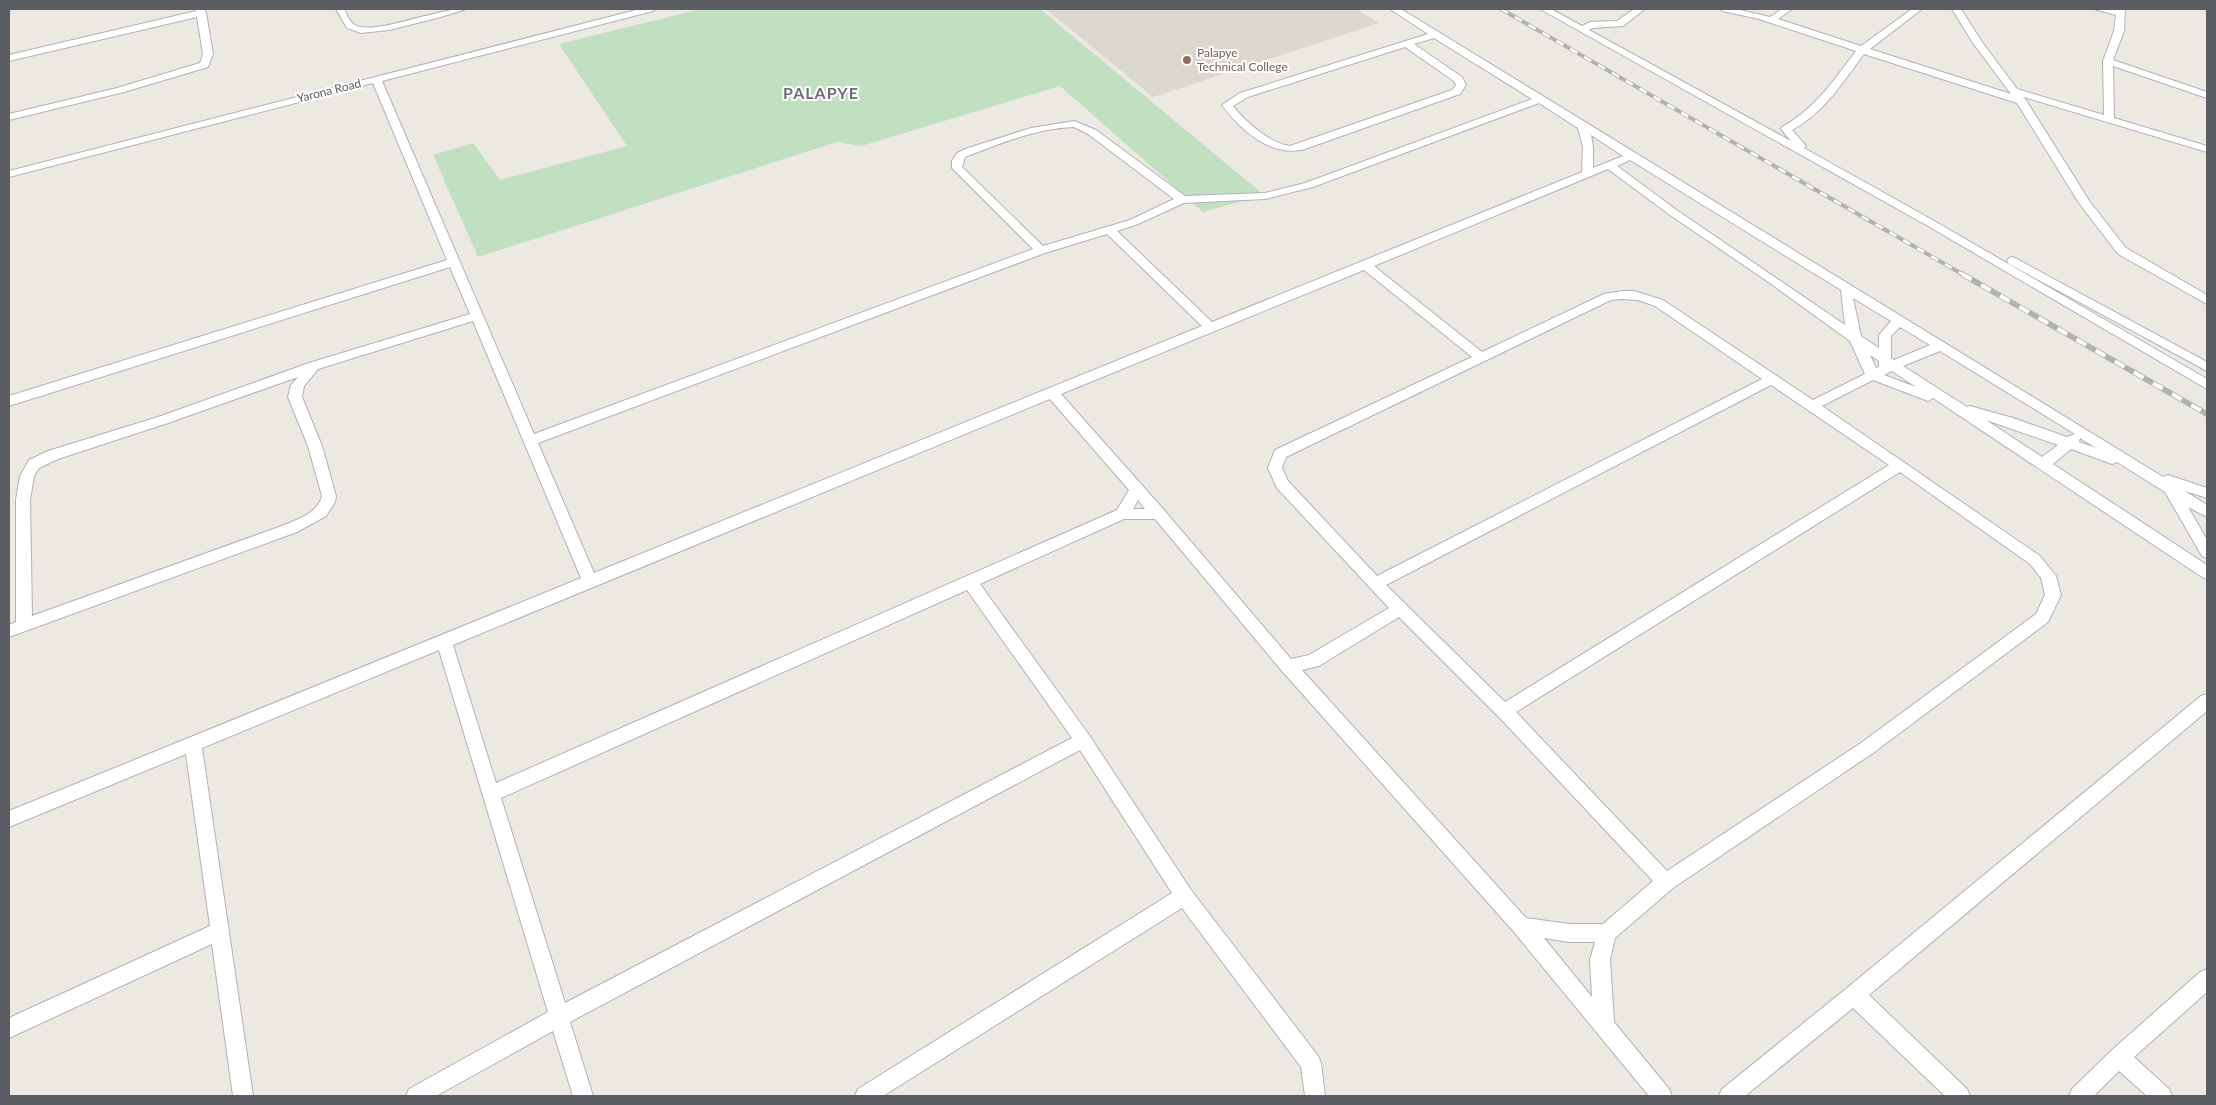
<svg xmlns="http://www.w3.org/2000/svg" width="2216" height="1105" font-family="Lato,sans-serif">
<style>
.education{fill:#dbd8d0}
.green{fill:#c0e0c1}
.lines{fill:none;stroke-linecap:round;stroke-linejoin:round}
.minor-casing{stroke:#afb2b6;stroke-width:2}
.minor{fill:#fff;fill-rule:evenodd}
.rail-far1-casing{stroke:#b0b1b1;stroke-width:4}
.rail-casing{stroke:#b0b1b1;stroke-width:5.5}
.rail-far1{stroke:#fff;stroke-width:2.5;stroke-dasharray:8;stroke-linecap:butt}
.rail{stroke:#fff;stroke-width:4;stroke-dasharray:11;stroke-linecap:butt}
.education-dot{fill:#8d6e63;stroke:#fff;stroke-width:2}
.labels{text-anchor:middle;stroke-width:4;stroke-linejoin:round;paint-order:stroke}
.far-education-label{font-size:12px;fill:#785e54;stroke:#fff;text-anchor:start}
.far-street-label{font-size:12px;fill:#5a5d61;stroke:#fff}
.far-district-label{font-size:16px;font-weight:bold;letter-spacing:1px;fill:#6b6f73;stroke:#fff}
</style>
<rect width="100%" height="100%" fill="#ebe9e2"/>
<path class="education" d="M1046 9H1356L1379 23 1153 97Z"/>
<path class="green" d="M701 9H1040L1264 195 1203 212 1060 86 861 146 837 142 478 257 433 155 473 143 500 180 627 146 559 44Z"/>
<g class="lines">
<defs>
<path id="minor" d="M196 9H204L206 13 213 54 208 67 124 92 9 120V114L117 88 200 63 203 54 197 17 9 61V55L196 11Z
M336 9H344C347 14 349 22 355 25 374 36 440 7 466 9L441 17 389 30 361 33 347 28Z
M640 9H655L653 11 382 81 534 434 1033 249 952 168V161L957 153 968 148 1031 128 1074 121 1096 130 1185 196 1265 193 1305 183 1532 99 1434 38 1414 44 1462 77 1466 85 1460 94 1305 149C1272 158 1241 131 1222 105L1240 93 1428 34 1390 9H1401L2163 477 2168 475 2207 488V498L2185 491 2207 505V517L2188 507 2207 540V558L2202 556 2165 492 2117 462 2112 464 2071 449 2053 464 2207 565V579L2202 577 1933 398 1928 401 1923 399 1873 380 1822 406 2040 556 2056 576 2061 595 2048 622 1873 753 1673 888 1615 938 1610 960 1614 1022 1669 1089 1672 1096H1649L1514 932 1282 671 1155 519H1124L980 584 1089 735 1191 890 1318 1056 1321 1063 1325 1096H1305L1301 1067 1182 908 883 1096H855L858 1089 1172 893 1080 750 570 1022 593 1096H573L553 1031 436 1096H406L409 1089 548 1012 439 650 202 748 253 1096H233L212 944 9 1038V1018L210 926 186 754 9 827V811L581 578 473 321 318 369 304 386 302 397 322 446 336 496 335 502 326 516 297 532 9 637V625L16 622V500L20 476 29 460 48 451 158 417 309 363 470 314 450 267 9 406V396L447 260 373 83 9 177V171ZM1405 47 1454 81 1456 85 1452 90 1290 146C1269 143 1246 122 1233 106L1248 97ZM1539 103 1578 128 1583 147 1582 172 1212 322 1117 231 1138 224 1184 203 1265 199 1313 187ZM1074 127 1088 134 1174 199 1130 220 1043 246 962 167 965 157C999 144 1037 128 1074 127ZM1591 135 1623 156 1593 168V147ZM1630 160 1841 290 1845 325 1678 211 1617 166ZM1608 169 1670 215 1767 281 1850 341 1865 374 1813 400 1663 300 1634 291H1622L1604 294 1482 352 1374 266ZM1107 234 1202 326 594 573 538 443 1045 253ZM1364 270 1472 357 1275 450 1268 468 1277 488 1389 608 1309 655 1291 659 1164 510 1061 394ZM1853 298 1891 321 1879 335V348L1861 336ZM1622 299 1638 300 1655 306 1762 379 1377 576 1288 481 1282 468 1286 457 1611 300ZM1900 327 1930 345 1894 360 1891 358V336ZM1940 351 2075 434 2067 437 2013 418 1970 406 1967 407 1903 366ZM1870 355 1879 361V367L1876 368ZM1892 371 1916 387 1884 375ZM298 377 291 385 288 397 308 446 322 496C318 512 301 518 287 524L32 616 30 500 34 476 39 468 58 459 168 423ZM1771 385 1889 465 1505 702 1386 585ZM1050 399 1129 490 1117 510 496 783 453 645ZM1986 420 2058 445 2042 457ZM2080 438 2096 448 2079 442ZM1900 472 2030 564 2041 578 2045 595 2036 614 1861 743 1667 871 1516 712ZM1138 500 1145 509H1133ZM967 590 1072 738 565 1003 501 798ZM1399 617 1498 716 1653 881 1603 924H1569L1526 918 1302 670 1319 666ZM1544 938 1569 942H1595L1590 960 1592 997Z
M1540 9H1551L1582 26 1590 22 1617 21 1634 9H1645L1623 26 1592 28 1589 30 1791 141 1781 129 1782 127C1815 109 1834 80 1856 51L1759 19 1722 11 1721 9H1736L1770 17 1782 9H1792L1778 19 1861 46 1912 9H1922L1870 49 2011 94 1973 43 1952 9H1961L1982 42 2017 89 2104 115 2103 61 2114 31 2116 15 2094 9H2125L2124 31 2113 60 2207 92V98L2113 66 2114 118 2207 146V152L2024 97 2090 202 2126 248 2207 295V304L2118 254 2079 203 2017 103 1864 54C1843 82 1824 113 1792 130L1806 146 1804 148 1936 222 2207 379V389L1928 226Z
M2013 257 2207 362V371L2009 264 2007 261 2009 258Z
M2207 694V711L1869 995 1967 1089 1970 1096H1945L1853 1008 1745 1096H1719L1722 1089 1847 988 2201 696Z
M2207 969V992L2134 1057 2169 1089 2172 1096H2147L2119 1071 2094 1096H2069L2072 1089 2112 1050 2200 972Z"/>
</defs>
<use href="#minor" class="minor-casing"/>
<use href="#minor" class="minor"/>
<defs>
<path id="rail-far1" d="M1501 9 1964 275"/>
<path id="rail" d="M1962 274 2207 414"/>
</defs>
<use href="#rail-far1" class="rail-far1-casing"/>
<use href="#rail" class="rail-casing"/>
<use href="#rail-far1" class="rail-far1"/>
<use href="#rail" class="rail"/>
</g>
<circle class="education-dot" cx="1187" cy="60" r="5"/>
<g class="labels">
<g class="far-education-label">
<text x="1197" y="57">Palapye<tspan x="1197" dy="14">Technical College</tspan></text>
</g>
<g class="far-street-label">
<text transform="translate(329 91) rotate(-14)" y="4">Yarona Road</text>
</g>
<g class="far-district-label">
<text x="821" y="99">PALAPYE</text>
</g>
</g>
<rect width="2216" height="1105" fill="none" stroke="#5a5d61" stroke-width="20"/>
</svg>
